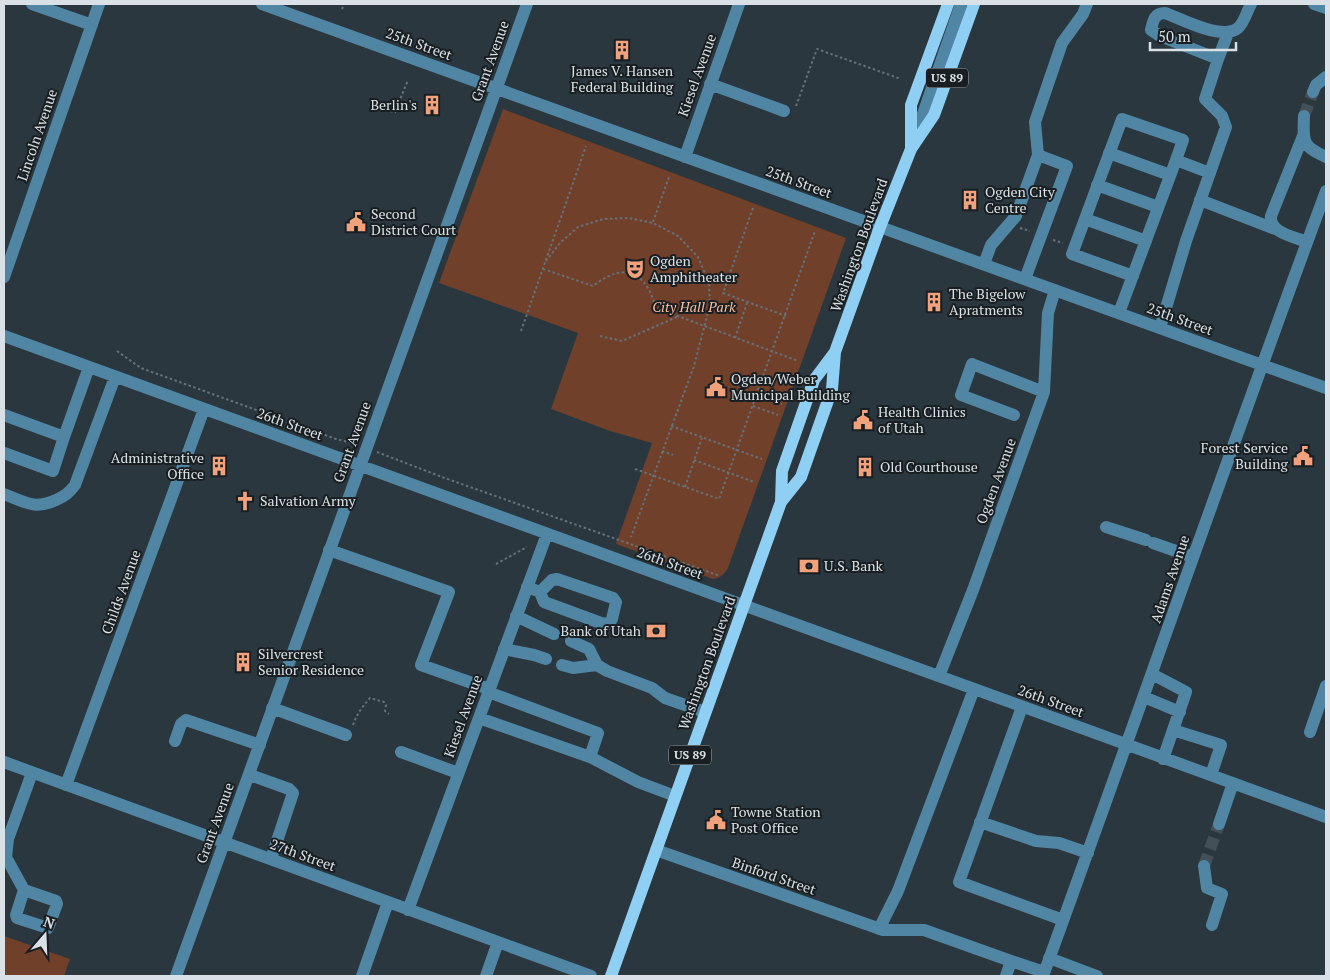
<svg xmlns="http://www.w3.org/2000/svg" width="1330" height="980" font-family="'PT Serif',serif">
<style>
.green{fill:#70402a}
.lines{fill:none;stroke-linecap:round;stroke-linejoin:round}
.minor-tunnel{stroke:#445058;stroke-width:12;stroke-dasharray:12 6;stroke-linecap:butt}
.path{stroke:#667178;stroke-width:2;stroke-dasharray:2.5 2.5;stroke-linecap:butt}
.minor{stroke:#5085a3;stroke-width:12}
.major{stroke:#90cff4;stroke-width:12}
.labels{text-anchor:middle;stroke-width:4;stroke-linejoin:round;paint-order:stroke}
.shield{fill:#181e21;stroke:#9fa6ab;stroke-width:1}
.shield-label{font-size:12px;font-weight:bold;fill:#d9e1e6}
.street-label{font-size:14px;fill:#d9e1e6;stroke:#181e21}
.poi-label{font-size:14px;fill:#d9e1e6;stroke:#181e21;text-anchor:start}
.park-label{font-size:14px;font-style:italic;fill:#f9bda2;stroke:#181e21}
</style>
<rect width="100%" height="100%" fill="#2a373f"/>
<path class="green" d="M503 109 846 238 728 568C725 574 720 578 713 579L616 544 652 443 610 431 551 409 578 333 439 283Z
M4 936 70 959 64 976H4Z"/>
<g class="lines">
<path class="minor-tunnel" d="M1304 116 1313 92
M1204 866 1219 824"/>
<path class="path" d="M342 9 343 7
M796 106 817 49 901 79
M390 111 395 112 408 80
M753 208 723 293 786 316
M653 222 669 177
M1020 228 1030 231
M1053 240 1063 243
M546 261 560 243 578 227 603 219 629 218 653 223 678 236 698 257 709 283 710 305 694 366 631 537
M543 269 593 286C612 271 633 264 648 288 653 296 652 302 659 309L798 361
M521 331 586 146
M600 336 622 341 677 317
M735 338 747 303
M117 351 141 368 336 439 356 444
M737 394 755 400
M757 396 782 404
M753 406 778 415
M671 426 762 459
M662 451 673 455
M377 452 442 477 720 576
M694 460 754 482
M635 469 719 499 815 231
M685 487 702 438
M496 564 527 547
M353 725C357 714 362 707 370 698L384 702 386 705 385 711 389 714"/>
<path class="minor" d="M32 4 92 25
M262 4 1326 388
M1314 4 1326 8
M1218 59 1228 33
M710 84 784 111
M1313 92 1316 85 1326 77
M1304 116C1303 142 1302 146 1326 157
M1303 136 1271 216C1269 233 1295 237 1307 242
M913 143 961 4
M1109 153 1170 175
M1038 155 1035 122 1062 43 1083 14 1087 4
M685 157 739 4
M1176 160 1210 173
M1097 185 1158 207
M1200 200 1275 229
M1085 219 1146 241
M984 264 991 245 1016 216 1038 155 1067 166 1025 279
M4 277 99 4
M1119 313 1126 294 1176 160 1183 140 1122 119 1072 254 1133 276
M1160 328 1186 241 1226 127 1222 116 1205 99 1218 59 1160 36 1151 30C1153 21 1154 13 1165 13 1182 19 1222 41 1238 28 1244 23 1247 11 1251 4
M4 336 1326 817
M4 415 64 437 89 367
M1014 415 961 395 972 364 1044 392
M4 453 53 471 64 437
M4 494C25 502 35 510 56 500 65 496 69 493 75 485L115 377
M1106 527 1146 540
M1153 543 1193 557
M329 550 449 592 421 665 489 689
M527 587 540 592 544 602 601 623 609 624 612 619 616 602 613 598 557 579 552 580 540 592
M516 616 554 634
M571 641 589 649 597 665 607 671 652 688 665 698 705 712
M504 649 534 655 546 659
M562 665 573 668 597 665
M1152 674 1186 692 1163 759
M939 676 973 590 1044 392 1048 313 1055 290
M1144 697 1180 712
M1022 707 959 882 1063 920
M272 708 346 735
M479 718 590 757 598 733 488 692
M1173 730 1221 745 1211 775
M1310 732 1326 686
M175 741 181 724 186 720 260 745
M401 752 458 773
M590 757 638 782 675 796
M4 762 591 976
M250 775 289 789 293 793 271 859
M66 785 204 409
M980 822 1036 841 1059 843 1088 853
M1219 824 1233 783
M4 837 8 839 32 773
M8 839 6 857 24 890 56 901 57 904 48 928 17 918 16 915 24 890
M656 850 883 930H924L1011 961
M1204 866 1207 888 1222 894 1212 925
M408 910 547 534
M879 929 898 891 974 689
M1049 958 1097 976
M176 976 527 4
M362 976 388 902
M486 976 498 942
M1006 976 1011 961 1044 972
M1043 976C1138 715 1229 452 1326 191"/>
<path class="major" d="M911 149V105L948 4
M781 502 801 477 832 389 835 352 880 227 911 149 934 115 974 4
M611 976 781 502 782 471 814 380 835 352"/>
</g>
<defs>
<symbol id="building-bare" viewBox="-9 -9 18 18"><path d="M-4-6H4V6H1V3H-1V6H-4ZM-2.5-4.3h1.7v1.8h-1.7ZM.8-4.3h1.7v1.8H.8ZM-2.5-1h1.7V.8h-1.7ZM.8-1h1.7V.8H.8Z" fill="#f1a17c" stroke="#181e21" stroke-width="2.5" paint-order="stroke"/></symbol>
<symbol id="civic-bare" viewBox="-9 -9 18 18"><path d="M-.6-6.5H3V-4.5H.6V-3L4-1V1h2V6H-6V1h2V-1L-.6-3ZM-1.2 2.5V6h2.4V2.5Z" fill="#f1a17c" stroke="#181e21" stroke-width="2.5" paint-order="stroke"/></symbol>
<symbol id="theatre-bare" viewBox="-9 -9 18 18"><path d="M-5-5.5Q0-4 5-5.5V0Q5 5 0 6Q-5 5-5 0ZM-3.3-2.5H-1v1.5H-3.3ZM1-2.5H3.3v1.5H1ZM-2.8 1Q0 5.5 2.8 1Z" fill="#f1a17c" stroke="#181e21" stroke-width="2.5" paint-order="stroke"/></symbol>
<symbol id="church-bare" viewBox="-9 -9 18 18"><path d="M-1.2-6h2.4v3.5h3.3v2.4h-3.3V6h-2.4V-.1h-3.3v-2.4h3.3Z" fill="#f1a17c" stroke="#181e21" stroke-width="2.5" paint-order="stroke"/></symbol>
<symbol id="bank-bare" viewBox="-9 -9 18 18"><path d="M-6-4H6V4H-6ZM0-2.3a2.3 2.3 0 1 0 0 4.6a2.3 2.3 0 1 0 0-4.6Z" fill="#f1a17c" stroke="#181e21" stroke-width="2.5" paint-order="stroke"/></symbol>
</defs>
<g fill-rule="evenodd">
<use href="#building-bare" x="608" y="36" width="28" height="28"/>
<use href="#building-bare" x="418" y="91" width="28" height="28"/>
<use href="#building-bare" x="956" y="186" width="28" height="28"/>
<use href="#civic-bare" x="342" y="208" width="28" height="28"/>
<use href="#theatre-bare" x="621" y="255" width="28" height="28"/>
<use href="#building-bare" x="920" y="288" width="28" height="28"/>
<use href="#civic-bare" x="702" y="373" width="28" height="28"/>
<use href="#civic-bare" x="849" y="406" width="28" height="28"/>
<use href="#civic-bare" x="1289" y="442" width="28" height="28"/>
<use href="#building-bare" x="205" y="452" width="28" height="28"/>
<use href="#building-bare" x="851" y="453" width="28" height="28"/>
<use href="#church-bare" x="231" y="487" width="28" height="28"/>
<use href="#bank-bare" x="795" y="552" width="28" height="28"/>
<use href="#bank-bare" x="642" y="617" width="28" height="28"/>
<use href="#building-bare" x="229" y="648" width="28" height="28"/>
<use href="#civic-bare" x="702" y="806" width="28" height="28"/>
</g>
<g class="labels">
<g class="shield">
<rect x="926" y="68.5" width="42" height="19" rx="4"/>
<rect x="669" y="745.5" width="42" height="19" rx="4"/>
</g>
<g class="shield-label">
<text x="947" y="82">US 89</text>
<text x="690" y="759">US 89</text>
</g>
<g class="street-label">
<text transform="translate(419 44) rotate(20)" y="5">25th Street</text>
<text transform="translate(490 61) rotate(-70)" y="5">Grant Avenue</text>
<text transform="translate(697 75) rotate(-70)" y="5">Kiesel Avenue</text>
<text transform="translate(37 135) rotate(-71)" y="5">Lincoln Avenue</text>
<text transform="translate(799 182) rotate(20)" y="5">25th Street</text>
<text transform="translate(859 245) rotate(-70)" y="5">Washington Boulevard</text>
<text transform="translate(1180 319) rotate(20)" y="5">25th Street</text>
<text transform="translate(290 424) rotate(20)" y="5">26th Street</text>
<text transform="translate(352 442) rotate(-70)" y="5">Grant Avenue</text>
<text transform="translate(996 481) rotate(-70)" y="5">Ogden Avenue</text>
<text transform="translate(670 563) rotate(20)" y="5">26th Street</text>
<text transform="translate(1170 579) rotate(-71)" y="5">Adams Avenue</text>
<text transform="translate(121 592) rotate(-70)" y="5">Childs Avenue</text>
<text transform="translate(707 663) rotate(-70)" y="5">Washington Boulevard</text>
<text transform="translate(1051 701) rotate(20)" y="5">26th Street</text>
<text transform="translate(463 716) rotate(-70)" y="5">Kiesel Avenue</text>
<text transform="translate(215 823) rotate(-70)" y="5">Grant Avenue</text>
<text transform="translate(303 855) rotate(20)" y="5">27th Street</text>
<text transform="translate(774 876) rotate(19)" y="5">Binford Street</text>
</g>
<g class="poi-label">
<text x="622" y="76" text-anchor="middle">James V. Hansen<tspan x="622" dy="16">Federal Building</tspan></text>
<text x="417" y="110" text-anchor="end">Berlin's</text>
<text x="985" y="197">Ogden City<tspan x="985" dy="16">Centre</tspan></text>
<text x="371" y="219">Second<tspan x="371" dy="16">District Court</tspan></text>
<text x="650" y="266">Ogden<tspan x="650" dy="16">Amphitheater</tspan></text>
<text x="949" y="299">The Bigelow<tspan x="949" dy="16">Apratments</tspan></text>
<text x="731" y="384">Ogden/Weber<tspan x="731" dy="16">Municipal Building</tspan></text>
<text x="878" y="417">Health Clinics<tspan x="878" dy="16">of Utah</tspan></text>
<text x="1288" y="453" text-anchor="end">Forest Service<tspan x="1288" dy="16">Building</tspan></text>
<text x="204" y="463" text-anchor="end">Administrative<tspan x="204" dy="16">Office</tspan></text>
<text x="880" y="472">Old Courthouse</text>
<text x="260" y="506">Salvation Army</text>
<text x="824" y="571">U.S. Bank</text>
<text x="641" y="636" text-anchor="end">Bank of Utah</text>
<text x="258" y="659">Silvercrest<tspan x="258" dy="16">Senior Residence</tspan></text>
<text x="731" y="817">Towne Station<tspan x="731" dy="16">Post Office</tspan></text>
</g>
<g class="park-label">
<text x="694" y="312">City Hall Park</text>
</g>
</g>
<rect width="1330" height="980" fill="none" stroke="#d9e1e6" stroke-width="10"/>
<g transform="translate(45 935) rotate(19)" stroke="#181e21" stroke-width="4" paint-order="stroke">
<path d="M0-4L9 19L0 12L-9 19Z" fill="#d9e1e6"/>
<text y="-8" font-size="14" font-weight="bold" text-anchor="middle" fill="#d9e1e6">N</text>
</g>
<path d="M1150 42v8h86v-8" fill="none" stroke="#d9e1e6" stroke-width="2.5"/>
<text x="1158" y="42" font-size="15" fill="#d9e1e6" stroke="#181e21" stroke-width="4" paint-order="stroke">50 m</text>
</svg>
